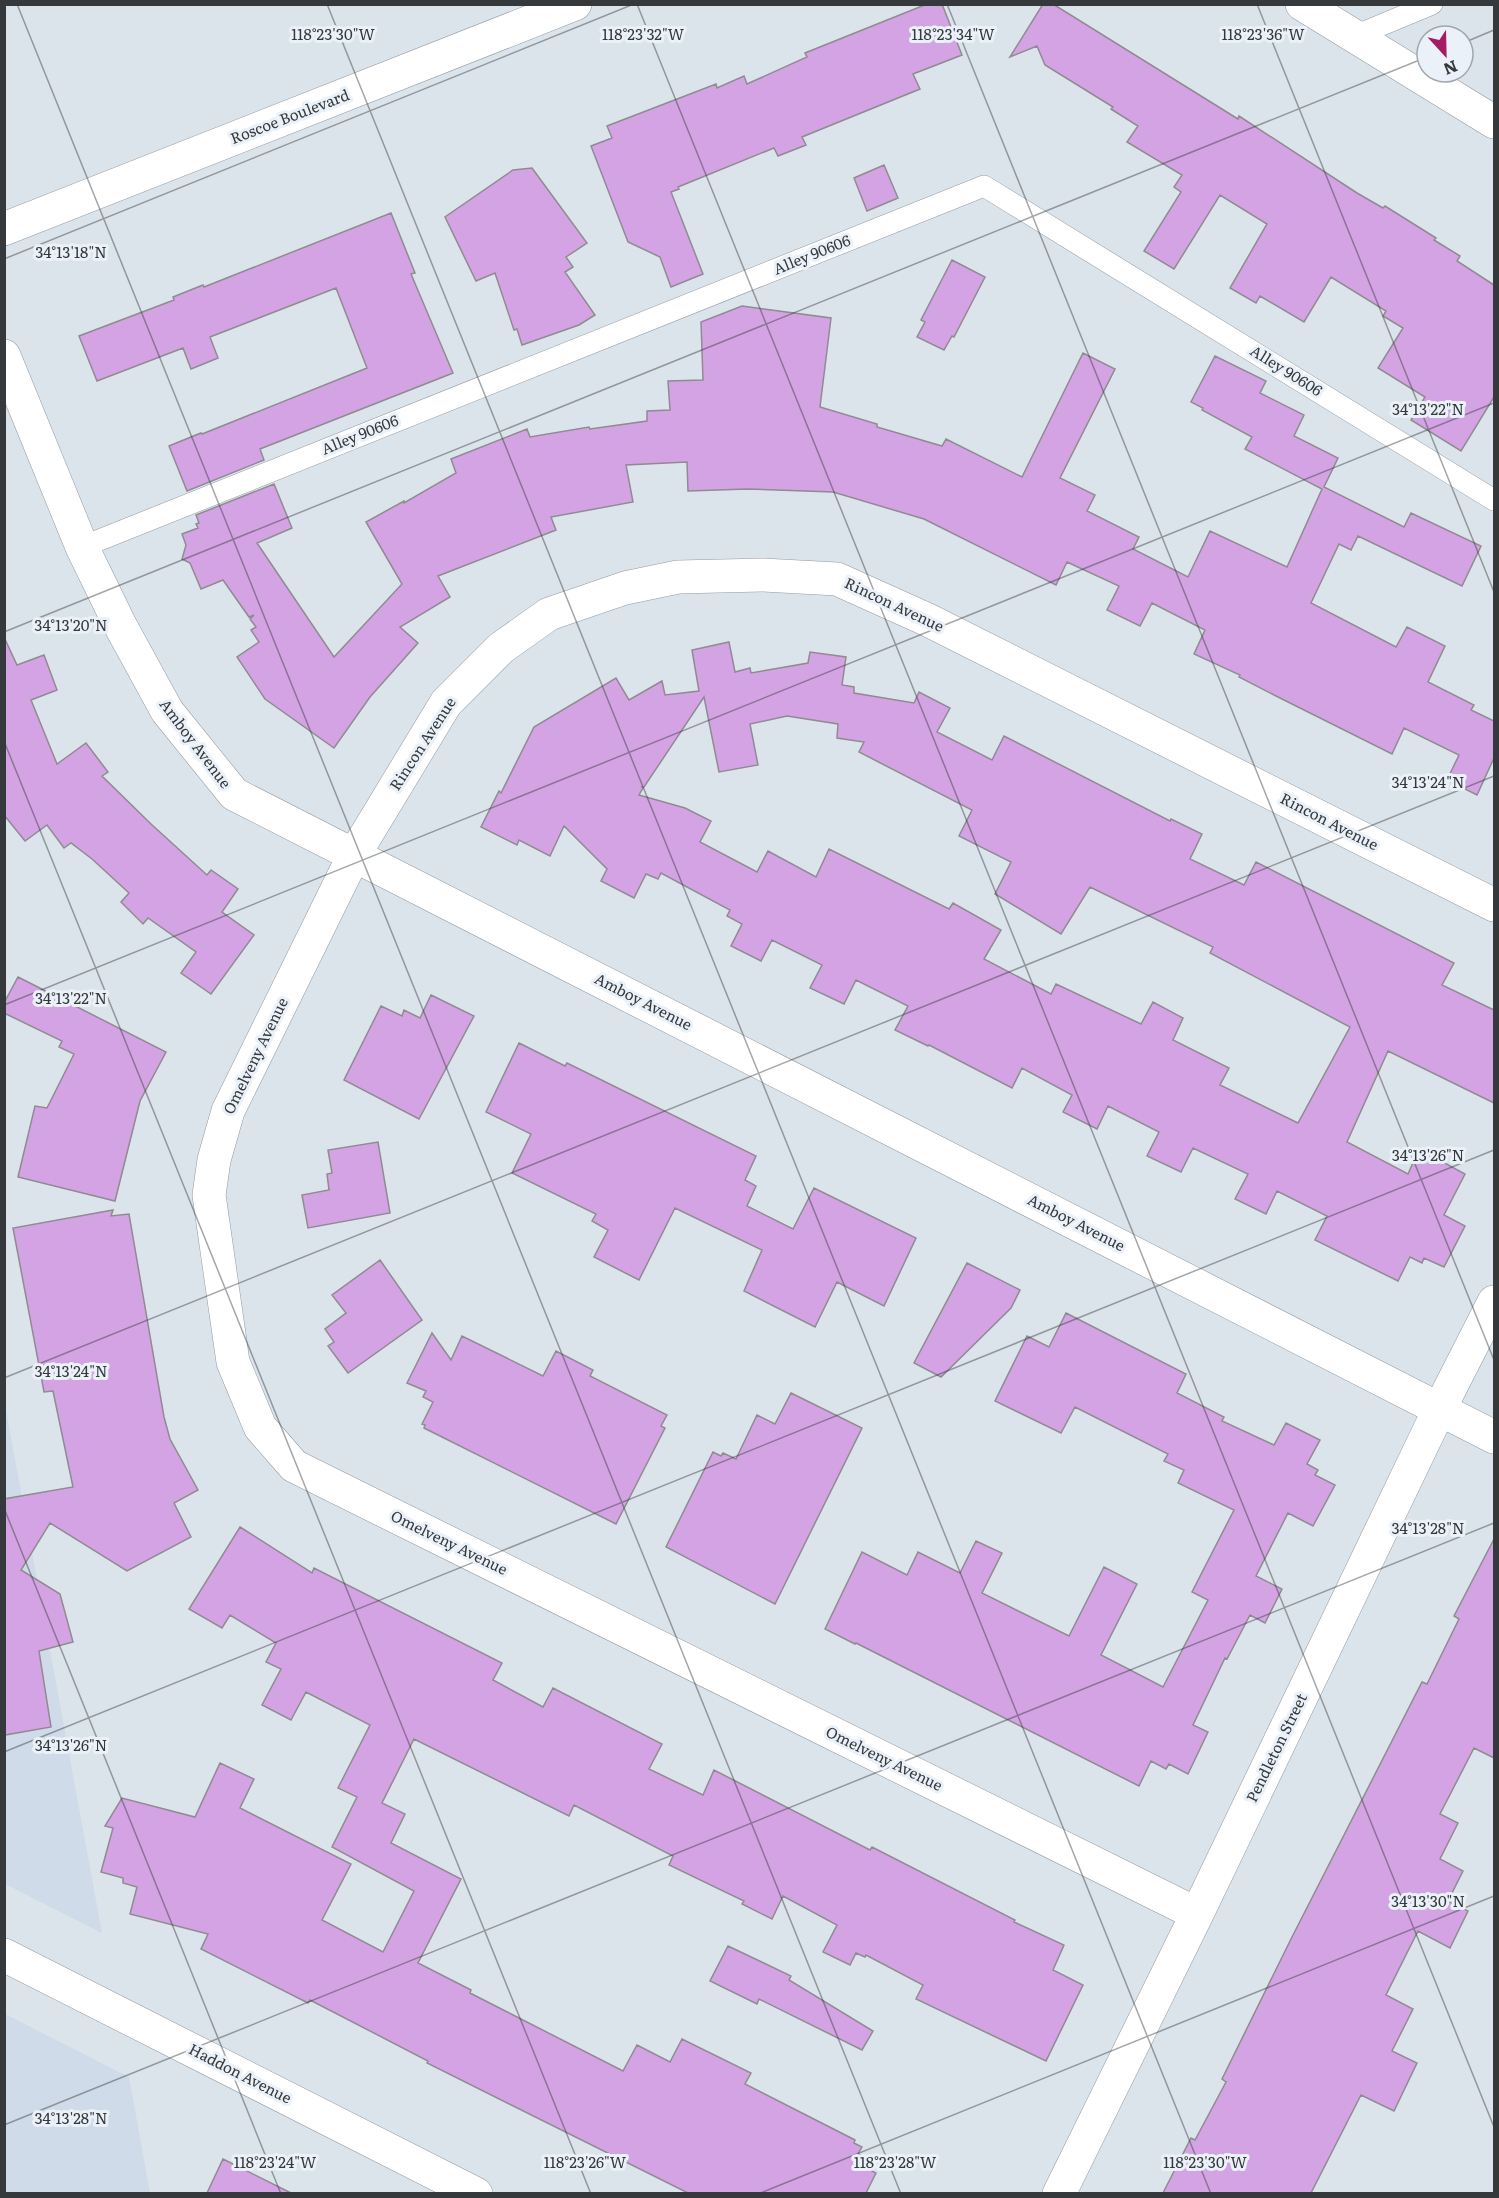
<svg xmlns="http://www.w3.org/2000/svg" width="1499" height="2198" font-family="Literata,serif">
<style>
.built{fill:#cfdbe9}
.building{fill:#d4a3e4;stroke:#908a92;stroke-width:1.5;fill-rule:evenodd}
.lines{fill:none;stroke-linecap:round;stroke-linejoin:round}
.service-casing{stroke:#949ba2;stroke-width:22}
.minor-casing{stroke:#949ba2;stroke-width:34}
.tertiary-casing{stroke:#949ba2;stroke-width:34}
.primary-casing{stroke:#949ba2;stroke-width:34}
.service{stroke:#fff;stroke-width:21}
.minor{stroke:#fff;stroke-width:33}
.tertiary{stroke:#fff;stroke-width:33}
.primary{stroke:#fff;stroke-width:33}
.ticks{fill:none;stroke:#36393c;stroke-width:1.5;stroke-opacity:0.45}
.labels{text-anchor:middle;stroke-width:6;stroke-linejoin:round;paint-order:stroke}
.street-label{font-size:15px;fill:#36393c;stroke:#eaf1f8}
.ticks-label{font-size:15px;text-anchor:middle;fill:#36393c;stroke:#eaf1f8;stroke-width:6;stroke-linejoin:round;paint-order:stroke}
</style>
<rect width="100%" height="100%" fill="#dce4eb"/>
<path class="built" d="M5 1405 102 1933 5 1884Z
M5 2014 129 2077 150 2193H5Z"/>
<path class="building" d="M927 4H942L962 55 913 74 920 89 802 137 806 145 778 156 774 148 678 187 679 189 671 192 703 274 671 287 660 257 628 242 591 146 612 138 607 126 716 84 717 88 744 76 747 84 807 57 805 53Z
M1043 4H1053L1238 119 1239 116 1357 193 1383 208 1385 206 1436 238 1434 240 1460 256 1457 261 1494 285V397L1461 451 1411 420 1425 397 1378 368 1403 328 1383 316 1386 311 1331 277 1304 322 1260 296 1256 303 1230 288 1267 224 1220 195 1174 269 1144 251 1181 192 1174 187 1182 175 1127 142 1138 126 1111 109 1113 107 1045 65 1037 46 1010 57Z
M884 165 898 198 867 211 854 178Z
M532 168 587 243 566 257 573 267 565 272 595 315 579 325 522 345 517 329 514 330 495 273 476 281 445 217 513 170Z
M391 213 415 273 411 274 453 373 260 449 264 460 187 491 169 446 201 433 202 434 367 368 336 288 210 337 218 358 191 369 183 348 97 381 79 336 174 300 173 297 203 285 204 287Z
M952 260 985 277 954 337 952 336 944 350 917 337 925 322 921 320Z
M742 306 831 318 820 407 877 424V427L942 446 946 439 1022 477 1083 353 1115 369 1060 478 1095 495 1087 511 1139 537 1133 549 1188 577 1210 531 1287 567 1322 489 1245 449 1252 437 1202 410 1203 408 1191 402 1215 356 1266 381 1260 393 1304 415 1294 436 1338 458 1324 487 1404 527 1411 513 1481 546 1462 586 1358 536 1351 550 1339 544 1311 603 1396 647 1407 627 1445 646 1428 682 1474 705 1471 710 1494 721V758L1477 795 1447 780 1459 755 1404 728 1392 754 1274 695 1239 677 1240 675 1194 654 1205 630 1152 603 1140 626 1107 610 1119 586 1067 562 1056 585 924 519 833 492 748 489 688 491 687 462 626 465 633 502 551 517 556 530 438 576 450 597 400 627 418 643 370 697 334 748 265 699 237 657 259 642 251 630 256 627 250 619 254 615 249 617 223 580 201 589 190 563 182 559 186 545 182 534 198 528 196 524 199 523 196 515 274 484 292 528 257 543 334 657 402 584 366 522 404 501V503L456 473 451 459 527 429 530 437 589 427 590 429 647 421V411L670 410 668 381 703 380 701 322Z
M4 637 17 665 44 655 57 690 31 700 57 764 86 743 108 772 102 776 151 824 207 875 211 870 238 889 222 912 254 935 211 994 181 973 196 952 148 918 143 924 121 902 129 893 92 859 71 843 64 848 47 825 25 841 4 815Z
M729 642 735 672 750 668 751 673 808 663 810 652 846 657 842 685 854 687V693L914 703 919 692 950 708 937 732 992 760 1004 736 1170 821 1171 819 1202 834 1190 859 1244 885 1256 862 1454 963 1442 985 1494 1010V1103L1388 1051 1347 1142 1408 1174 1419 1149 1465 1174 1444 1215 1465 1226 1444 1267 1424 1258 1422 1263 1410 1257 1398 1281 1315 1240 1327 1216 1277 1191 1266 1214 1235 1199 1248 1174 1193 1148 1181 1172 1147 1156 1159 1132 1108 1106 1097 1129 1063 1112 1072 1095 1022 1068 1012 1088 929 1045 928 1046 895 1030 908 1006 856 980 844 1004 810 988 822 965 772 940 761 961 731 946 742 924 727 916 730 910 661 873 658 879 646 874 634 898 601 881 607 869 564 826 550 856 519 840 517 845 481 827 499 791 501 793 534 727 616 678 629 700 662 681 665 695 699 691 692 650ZM704 697 719 772 758 765 750 724 787 716 838 724 837 738 864 742 859 752 972 810 959 836 1011 862 995 894 1061 934 1090 887 1213 947 1210 953 1350 1027 1298 1123 1220 1085 1229 1068 1173 1040 1183 1018 1153 1002 1141 1024 1056 984 1051 994 984 959 1001 930 953 903 949 909 829 849 816 877 768 851 757 872 700 842 711 821 685 808 639 795 643 788 642 787H644Z
M18 977 166 1052 140 1101 115 1201 18 1177 35 1106 47 1108 74 1054 59 1047 62 1041 4 1013V1003Z
M431 995 474 1016 419 1119 344 1080 381 1006 402 1016 404 1010 420 1018Z
M519 1043 565 1066 567 1063 756 1156 745 1180 756 1186 747 1206 793 1229 814 1188 916 1238 884 1306 837 1282 815 1327 744 1291 762 1250 675 1208 639 1280 594 1257 608 1230 592 1221 596 1214 512 1173 531 1134 486 1112Z
M378 1142 390 1213 308 1228 302 1195 329 1190 327 1174 332 1173 328 1150Z
M113 1210 111 1216 129 1214 164 1417 170 1439 198 1490 174 1503 191 1537 127 1571 50 1523 21 1570 60 1594 73 1642 39 1651 51 1727 5 1735 4 1499 73 1487 53 1391 44 1392 13 1228Z
M380 1260 422 1320 348 1373 328 1346 334 1342 325 1329 346 1313 332 1295Z
M967 1263 1020 1290 1011 1308 941 1377 914 1363Z
M1066 1313 1186 1374 1177 1393 1224 1417 1222 1421 1274 1445 1286 1423 1320 1440 1307 1464 1318 1470 1315 1475 1335 1485 1313 1526 1288 1513 1256 1576 1282 1589 1265 1623 1250 1615 1227 1659 1225 1658 1193 1725 1208 1732 1188 1774 1169 1764 1166 1769 1151 1761 1139 1786 856 1643 855 1644 825 1629 862 1552 907 1575 918 1552 960 1573 976 1541 1002 1553 982 1593 1069 1636 1104 1567 1137 1584 1101 1655 1163 1687 1208 1600 1192 1592 1234 1510 1178 1483 1184 1470 1164 1461 1168 1454 1075 1407 1061 1433 995 1401 1027 1336 1049 1347Z
M432 1333 451 1360 462 1336 543 1376 556 1351 593 1370 590 1376 667 1415 661 1426 665 1428 616 1524 424 1428 425 1425 422 1424 433 1402 423 1397 426 1391 407 1383Z
M791 1393 862 1428 775 1604 666 1547 713 1452 721 1456 723 1453 736 1459 757 1415 775 1424Z
M240 1527 312 1573 314 1568 502 1663 493 1680 543 1707 553 1688 662 1744 649 1769 703 1795 714 1770 870 1850 872 1847 1015 1920 1014 1922 1064 1945 1053 1970 1083 1985 1046 2061 916 1999 923 1985 866 1955 865 1957 856 1953 850 1965 823 1952 837 1925 783 1896 772 1919 742 1904 744 1901 669 1865 673 1856 574 1805 569 1816 414 1739 382 1803 405 1814 391 1843 461 1879 418 1963 471 1990 470 1993 623 2071 637 2045 670 2062 682 2039 751 2073 745 2084 855 2140 854 2143 862 2147 858 2154 866 2158 862 2166 876 2173 866 2193H688L427 2063 428 2061 310 2000 308 2003 201 1949 208 1934 130 1914 137 1887 123 1883V1878L101 1872 113 1828 105 1826 122 1798 195 1817 220 1763 254 1779 240 1808 351 1864 322 1920 383 1952 414 1891 332 1847 357 1797 338 1788 370 1725 306 1692 291 1720 262 1705 281 1669 266 1662 276 1643 230 1615 222 1628 189 1609Z
M1494 1539V1758L1474 1748 1440 1814 1458 1823 1440 1859 1463 1871 1448 1901 1468 1911 1450 1948 1418 1931 1386 1995 1413 2009 1392 2051 1417 2063 1394 2111 1361 2095 1311 2193H1163L1191 2138 1195 2140 1226 2082 1222 2079 1291 1939 1422 1682 1427 1684 1459 1619 1454 1616Z
M728 1946 791 1976 789 1980 873 2031 862 2050 759 1999 757 2004 710 1981Z
M223 2159 291 2193H207Z"/>
<g class="lines">
<defs>
<path id="service" d="M1355 36 1432 4
M82 547 984 186 1494 500"/>
<path id="minor" d="M4 356 82 547 120 625 167 711 234 794 1494 1437
M1197 1914 294 1466 260 1427 233 1362 209 1195 214 1160 228 1111 354 855 446 703 501 648 549 614 625 588 678 577 763 575 837 579 928 620 1494 905
M4 1955 476 2194
M1059 2194 1197 1914 1440 1408 1494 1302"/>
<path id="tertiary" d="M1302 4 1494 122"/>
<path id="primary" d="M4 229 575 4"/>
</defs>
<use href="#service" class="service-casing"/>
<use href="#minor" class="minor-casing"/>
<use href="#tertiary" class="tertiary-casing"/>
<use href="#primary" class="primary-casing"/>
<use href="#service" class="service"/>
<use href="#minor" class="minor"/>
<use href="#tertiary" class="tertiary"/>
<use href="#primary" class="primary"/>
</g>
<path class="ticks" d="M17 4 901 2194M327 4 1211 2194M637 4 1494 2127M947 4 1494 1360M1257 4 1494 592M1463 43 1494 30M4 259 634 4M4 632 1427 57M4 741 591 2194M4 1005 1494 403M4 1378 1494 776M4 1508 281 2194M4 1752 1494 1150M4 2125 1494 1523M758 2194 1494 1896"/>
<g class="labels">
<g class="street-label">
<text transform="translate(290 117) rotate(-21)" y="5">Roscoe Boulevard</text>
<text transform="translate(812 255) rotate(-22)" y="5">Alley 90606</text>
<text transform="translate(1286 371) rotate(32)" y="5">Alley 90606</text>
<text transform="translate(360 435) rotate(-22)" y="5">Alley 90606</text>
<text transform="translate(894 605) rotate(25)" y="5">Rincon Avenue</text>
<text transform="translate(195 744) rotate(53)" y="5">Amboy Avenue</text>
<text transform="translate(423 744) rotate(-57)" y="5">Rincon Avenue</text>
<text transform="translate(1329 822) rotate(27)" y="5">Rincon Avenue</text>
<text transform="translate(643 1002) rotate(27)" y="5">Amboy Avenue</text>
<text transform="translate(256 1056) rotate(-64)" y="5">Omelveny Avenue</text>
<text transform="translate(1076 1223) rotate(27)" y="5">Amboy Avenue</text>
<text transform="translate(449 1543) rotate(26)" y="5">Omelveny Avenue</text>
<text transform="translate(1277 1748) rotate(-64)" y="5">Pendleton Street</text>
<text transform="translate(884 1759) rotate(26)" y="5">Omelveny Avenue</text>
<text transform="translate(240 2074) rotate(27)" y="5">Haddon Avenue</text>
</g>
</g>
<g class="ticks-label">
<text x="643" y="40">118°23'32"W</text>
<text x="953" y="40">118°23'34"W</text>
<text x="1263" y="40">118°23'36"W</text>
<text x="333" y="40">118°23'30"W</text>
<text x="71" y="258">34°13'18"N</text>
<text x="1428" y="415">34°13'22"N</text>
<text x="71" y="631">34°13'20"N</text>
<text x="1428" y="788">34°13'24"N</text>
<text x="71" y="1004">34°13'22"N</text>
<text x="1428" y="1161">34°13'26"N</text>
<text x="71" y="1377">34°13'24"N</text>
<text x="1428" y="1534">34°13'28"N</text>
<text x="71" y="1751">34°13'26"N</text>
<text x="1428" y="1907">34°13'30"N</text>
<text x="71" y="2124">34°13'28"N</text>
<text x="275" y="2168">118°23'24"W</text>
<text x="585" y="2168">118°23'26"W</text>
<text x="895" y="2168">118°23'28"W</text>
<text x="1205" y="2168">118°23'30"W</text>
</g>
<rect width="1499" height="2198" fill="none" stroke="#36393c" stroke-width="12"/>
<g transform="translate(1445 54) rotate(158)"><circle r="28" fill="#eaf1f8" stroke="#a2a7ad" stroke-width="1.5"/>
<path d="M0-4.5L10 22L0 15L-10 22Z" fill="#a51c64"/>
<text y="-9" font-size="16" font-weight="bold" text-anchor="middle" fill="#36393c">N</text>
</g>
</svg>
